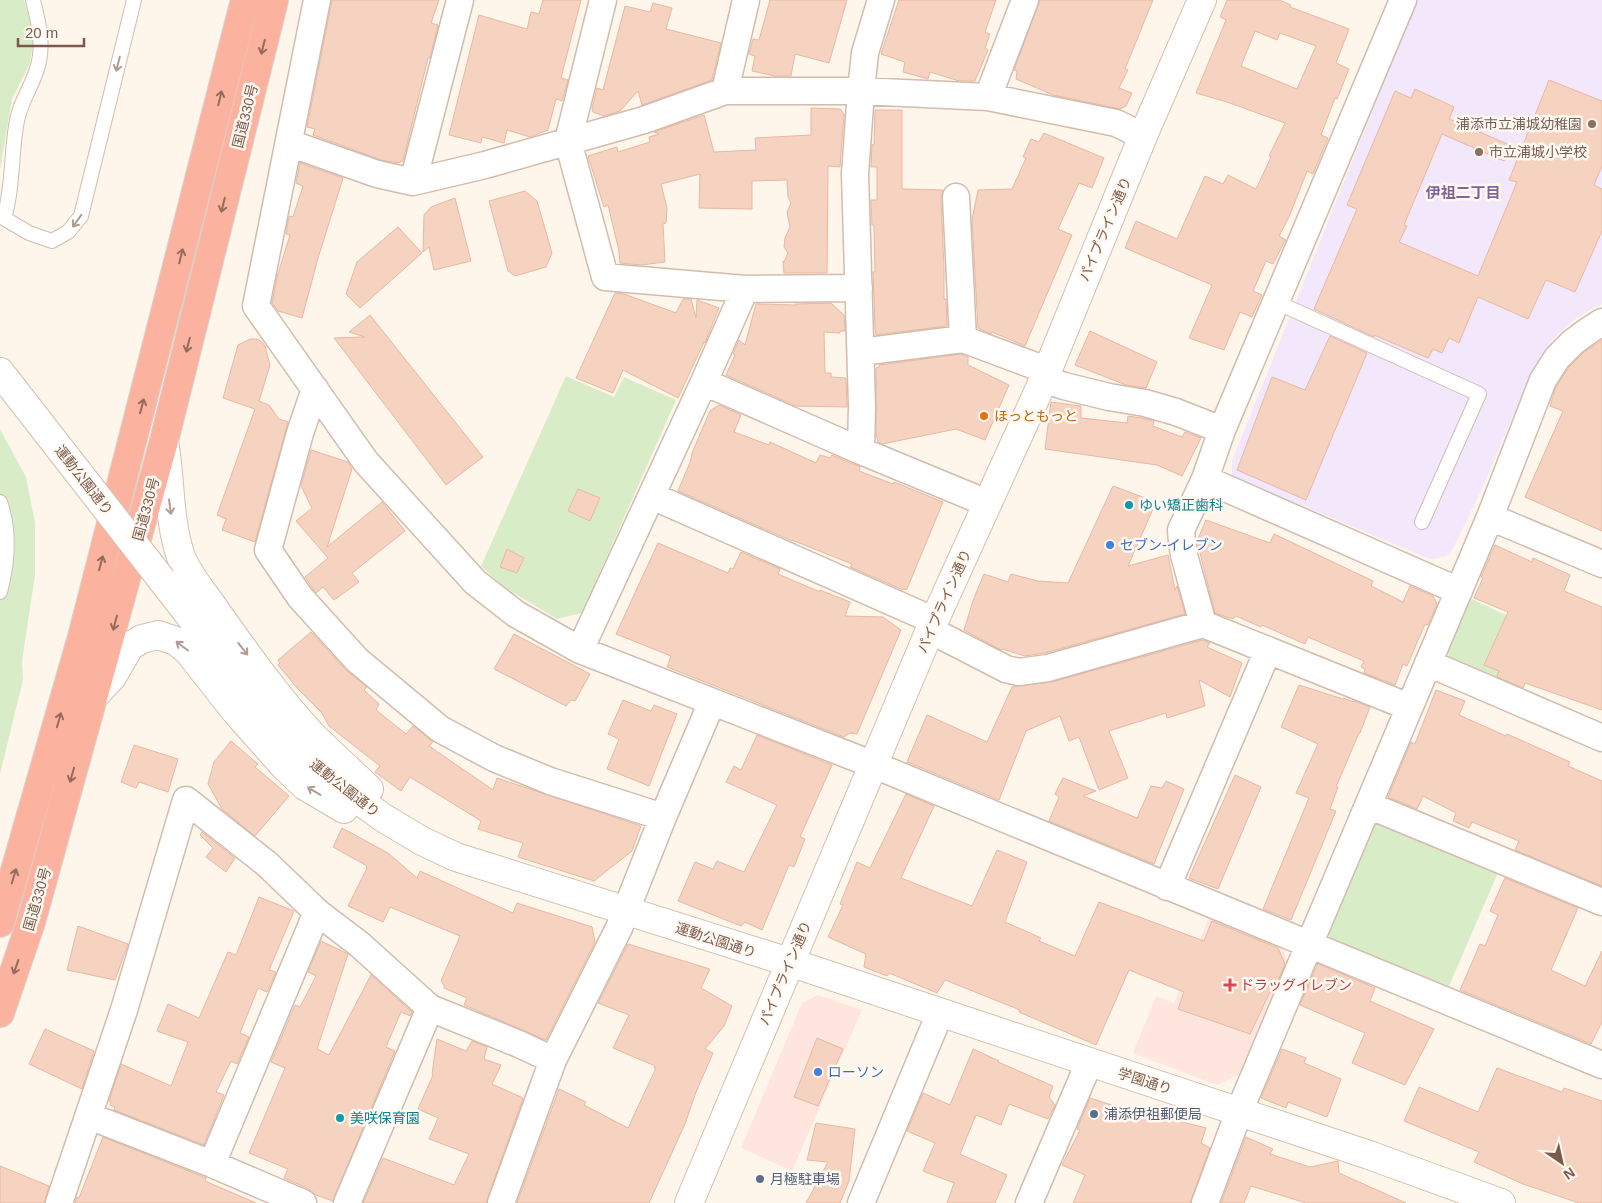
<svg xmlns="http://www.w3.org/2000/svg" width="1602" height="1203" font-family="Helvetica,'Noto Sans JP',sans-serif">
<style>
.commercial{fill:#fee6de}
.education{fill:#f2e7fb}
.green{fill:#d8edc7}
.building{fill:#f5d3c0;stroke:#e9b8a0;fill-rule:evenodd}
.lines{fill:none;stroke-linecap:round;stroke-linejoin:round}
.lane-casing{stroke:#d2bcae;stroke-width:16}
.street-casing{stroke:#d2bcae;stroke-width:29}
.secondary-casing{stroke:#d7bfae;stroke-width:30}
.highway-casing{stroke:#dad1cd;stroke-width:30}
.lane{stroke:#fff;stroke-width:14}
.street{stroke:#fff;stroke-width:26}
.secondary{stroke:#fff;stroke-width:28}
.highway{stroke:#fbb39f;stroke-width:28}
.secondary-bridge-casing{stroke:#d7bfae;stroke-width:30;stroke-linecap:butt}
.secondary-bridge{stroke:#fff;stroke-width:28}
.oneway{stroke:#956c5c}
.oneway2{stroke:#b09c93}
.education-dot{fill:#8d6e63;stroke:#fff9f2;stroke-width:2}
.food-dot{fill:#e8710a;stroke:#fff9f2;stroke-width:2}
.culture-dot{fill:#0f9aa8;stroke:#fff9f2;stroke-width:2}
.shop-dot{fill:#3f7fe0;stroke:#fff9f2;stroke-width:2}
.health-dot{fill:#e0444e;stroke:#fff9f2;stroke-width:2}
.service-dot{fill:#5c6f8a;stroke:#fff9f2;stroke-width:2}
.labels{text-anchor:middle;stroke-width:5;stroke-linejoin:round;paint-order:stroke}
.street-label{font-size:14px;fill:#7c5a4b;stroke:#fff9f2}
.education-label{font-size:14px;fill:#785e54;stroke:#fff9f2;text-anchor:end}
.food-label{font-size:14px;fill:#c56008;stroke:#fff9f2;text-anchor:start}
.culture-label{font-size:14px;fill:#0d838f;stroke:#fff9f2;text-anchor:start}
.shop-label{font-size:14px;fill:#366cbe;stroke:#fff9f2;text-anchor:start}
.health-label{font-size:14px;fill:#be3a42;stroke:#fff9f2;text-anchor:start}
.service-label{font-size:14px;fill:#4e5e75;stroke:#fff9f2;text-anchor:start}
.neighbourhood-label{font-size:15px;font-weight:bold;fill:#836497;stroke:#fff9f2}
</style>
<rect width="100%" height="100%" fill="#fef5eb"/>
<path class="commercial" d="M1210 915 1281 944 1288 963 1242 1073 1217 1085 1133 1053 1156 996 1174 1003Z
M818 995 862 1010 792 1171 741 1148 802 1003Z"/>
<path class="education" d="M1417 0H1602V304L1591 309 1574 320 1552 340 1537 363 1526 385 1481 491 1452 550 1446 556 1435 559H1430L1232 476V461Z"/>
<path class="green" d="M0 0H24L34 36 30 63 12 99 0 170Z
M566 376 614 397 624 377 676 400 582 613 557 619 504 587 481 566Z
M0 429 26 477 35 523V575L22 661 23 680 0 774Z
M1463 595 1514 619 1543 630 1521 692 1452 662 1443 644Z
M1382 819 1500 868 1449 986 1331 940 1325 928 1369 824Z"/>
<path class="building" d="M332 0H439L431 23 438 25 430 58H428L403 161 398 163 381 160 313 135 315 129 307 127Z
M543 0H581L561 78 568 80 562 101 556 99 548 130 530 137 507 130 504 143 482 137 481 143 449 135 479 15 527 29 531 12 539 14Z
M770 0H847L829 63 795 54 791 76H775L752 71 755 56 749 54 753 39 759 40Z
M899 0H996L985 32 990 34 985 48 988 50 975 81H959L930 72 928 79 903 72 905 62 881 54Z
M1040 0H1153L1125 69 1128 70 1119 88 1132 93 1126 106 1120 109 1053 95 1016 79 1017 71 1014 70Z
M1227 0H1279L1291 5 1290 7 1349 29 1336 63 1349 69 1337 99 1335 98 1321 135 1328 138 1313 174 1307 171 1289 217 1279 236 1286 240 1285 241 1273 264 1266 261 1253 291 1262 295 1252 317 1240 312 1224 350 1189 338 1212 285 1125 248 1136 221 1177 239 1205 176 1223 184 1228 175 1256 189 1271 157 1269 156 1285 123 1227 102 1196 93 1226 20 1220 17ZM1255 31 1277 40 1280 33 1316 46 1297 89 1241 66Z
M653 3 672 8 666 29 721 43 712 80 642 105 638 91 620 111 604 116 593 112 592 108 597 88 603 90 625 6 650 12Z
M1549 80 1602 101V166L1594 185 1602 189V231L1575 292 1546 280 1528 319 1478 297 1459 343 1449 338 1442 353 1433 349 1428 358 1374 335V337L1314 309 1357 209 1347 205 1395 91 1411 98 1415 89 1454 107 1449 119 1510 145 1504 161 1442 134 1404 225 1407 226 1399 242 1478 276 1517 182 1509 180Z
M811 108 840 109 844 114 840 167 828 166 827 273H784L783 261 784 262 788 253 784 247 785 238 790 227 787 212 791 203 788 197 787 180 752 181V209L699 208 700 174 661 184 667 208 666 223 663 224 665 262 641 265 620 263 619 251 608 205 604 207 588 156 617 147 618 152 650 142 649 137 659 134 654 132 704 115 714 152 756 150 755 138 811 135Z
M875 110H902V189L943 190 941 198 944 268V299H946L947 326 876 335 875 329 873 272H875L874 225H872L871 200H877V167H871L872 144 874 146Z
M1044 133 1104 158 1092 188 1079 183 1058 229 1072 235 1025 346 992 332 991 334 978 328 972 220 978 190 1012 189 1026 158 1023 157 1031 139 1039 142Z
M300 163 343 178 318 258 302 318 278 311 272 303 277 277 290 235 286 234 289 216 293 217 303 186 296 183Z
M525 191 537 201 552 253 546 267 515 276 508 271 489 201Z
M455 198 471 261 434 270 429 247 423 252 424 215 431 207Z
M398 227 422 253 360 308 346 294 357 262Z
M615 293 624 294 676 313 683 299H691L696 318 697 300 719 308 705 343 704 342 678 398 623 370 613 393 576 378Z
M831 303 844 315 845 331H840V333L824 332 825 373H831V377L846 378 847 407 796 406 726 375 735 355 733 354 739 340 745 345 756 304 796 305 795 304Z
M370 315 483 457 446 485 334 338 365 337 349 332Z
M1090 331 1157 362 1146 388 1126 385 1075 365Z
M1330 336 1367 353 1306 500 1237 470 1272 377 1305 390Z
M250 339H257L262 342 265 346 270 365 259 401 269 405 279 419 288 422 255 542 222 530 226 519 217 515 255 409 223 398 238 345Z
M1602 340V531L1525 497 1563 411 1550 406 1556 387 1569 367 1583 353Z
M961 354 968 357V365L1009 385 985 440 956 429 882 444 878 442 876 434V368L879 367V365Z
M1051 402 1081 406V418L1127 423 1128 416 1142 418 1154 421 1153 426 1182 437 1185 432 1201 438 1182 476 1157 465 1045 449Z
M719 405 741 415 734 432 769 445 770 442 816 463 820 455 830 458 832 455 860 467 859 471 893 484 894 482 943 502 907 589 903 590 850 567 852 564 792 540V541L678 491 691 460 692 453 710 411Z
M311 450 348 462 352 469 327 547 382 502 405 531 352 573 359 582 334 600 323 587 316 593 305 577 328 558 296 521 312 508 301 486Z
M1113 486 1156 502 1128 566 1168 555 1175 590 1177 586 1185 614 1045 653 1025 656 1002 649 1001 650 964 630 974 598 984 574 1008 582 1011 574 1038 581 1068 583Z
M578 489 600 498 590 521 568 511Z
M1206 520 1270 543 1274 534 1373 581 1371 586 1403 602 1410 586 1433 596 1437 604 1428 625 1425 624 1407 666 1403 664 1395 685 1364 673 1365 669 1361 667 1364 661 1308 637 1305 644 1262 625 1261 627 1236 616 1233 619 1215 613 1197 541Z
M658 543 728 573 730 568 733 569 741 552 780 569 778 574 820 592V590L850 602 845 616 883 617 901 630 857 734 850 733 844 737 667 667 671 656 616 634Z
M1495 545 1532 562 1533 558 1570 575 1564 591 1602 607V710L1525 683 1523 688 1497 677 1499 671 1484 665 1508 612 1474 598 1483 578 1481 577Z
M507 549 524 558 517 573 500 567Z
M311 632 346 670 367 687 364 690 379 704 376 710 406 734 413 726 433 742 429 746 493 790 497 778 641 826 632 851 594 881 518 857 523 843 478 829 481 821 410 777 401 791 375 772 380 766 329 726 322 713 298 689 278 665 280 663 278 660Z
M514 634 590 674 575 701 571 700 566 706 494 669Z
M1202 640 1210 643 1207 647 1242 663 1230 697 1199 680 1205 706 1167 718 1166 713 1109 731 1128 778 1099 790 1079 737 1069 741 1060 716 1026 731 999 800 907 762 927 715 987 742 1012 687 1052 682Z
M1299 685 1343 699V698L1354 702V701L1370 707 1360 733H1359L1336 787H1338L1330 809 1336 811 1291 920 1263 909 1309 798 1296 793 1318 744 1281 727Z
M1436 690 1465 701 1459 715 1506 736 1507 734 1570 762 1568 766 1602 781V886L1515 850 1519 841 1472 822 1469 828 1453 821 1456 813 1423 796 1417 809 1388 797 1411 742 1415 744Z
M623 700 651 711 654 705 677 714 649 786 607 769 619 739 608 734Z
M757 735 832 765 800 837 805 839 794 867 789 865 762 930 745 922 741 926 678 901 695 862 713 869 717 861 744 872 777 805 726 782 734 766 741 770Z
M231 741 258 764 255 767 289 796 255 836 222 809 208 784 214 762Z
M134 745 178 759 168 792 139 782 136 788 121 782Z
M1235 775 1261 787 1218 889 1189 878Z
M1063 778 1096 791 1083 796 1137 818 1151 786 1162 788 1166 781 1184 789 1154 864 1049 821 1059 797 1055 794Z
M906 794 934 806 901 878 972 906 997 850 1027 862 1005 922 1041 938 1039 941 1075 956 1099 902 1204 941 1212 921 1278 948 1285 964 1273 993 1270 992 1250 1034 1178 1009 1184 992 1129 970 1096 1045 1019 1012 1020 1010 945 980 937 993 889 973 887 976 864 967 866 954 828 937 843 905 840 904 857 862 870 868Z
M342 828 388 853 417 878 420 871 513 913 517 903 592 927 595 942 546 1040 464 1005 467 998 444 988V985L441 981 460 936 390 907 383 922 348 906 367 868 366 867 367 866 333 847Z
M202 832 235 858 226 872 206 857 213 848 200 835Z
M1505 878 1578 908 1551 970 1585 986 1602 951V1022L1591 1044 1460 990 1480 944 1485 946 1498 915 1490 911Z
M259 897 294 911 269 970 276 972 267 992 258 988 240 1033 249 1037 237 1064 231 1061 216 1092 224 1095 204 1145 114 1110 115 1107 110 1105 111 1102 109 1101 121 1064 171 1086 188 1042 157 1031 168 1004 199 1018 228 952 236 955Z
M78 926 128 944 115 980 67 970Z
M321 941 348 954 317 1049 329 1055 371 975 412 1012 410 1016 401 1012 386 1047 395 1051 333 1201 316 1195 309 1189 284 1178 288 1169 249 1153 285 1068 271 1062 295 1005 300 1007 316 976 308 972Z
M628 944 710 969 701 988 732 1006 724 1026 705 1049 713 1053 696 1092 685 1124 649 1203H517L559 1089 586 1102 584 1105 628 1128 656 1068H654L655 1066 613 1048 629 1015 598 1003Z
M1319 964 1375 988 1370 1001 1434 1029 1405 1085 1352 1063 1365 1033 1300 1005 1317 965Z
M45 1029 94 1051 82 1089 29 1064Z
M817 1038 843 1049 818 1106 794 1097Z
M437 1039 466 1051 472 1041 487 1047 484 1059 501 1065 492 1084 523 1098 486 1203H363L383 1158 454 1185 469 1154 429 1139 438 1118 418 1109 433 1075 432 1074Z
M973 1049 999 1061 998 1062 1053 1086 1049 1097 1055 1105 1048 1119 1009 1104 1001 1125 976 1115 960 1154 1007 1175 995 1203H947L954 1183 923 1171 935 1143 907 1131 923 1093 950 1105Z
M1282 1049 1306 1058 1304 1063 1341 1079 1327 1117 1288 1102 1286 1108 1261 1098Z
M1497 1068 1562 1092 1564 1088 1602 1101V1203H1579L1523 1184 1474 1162 1479 1152 1404 1121 1419 1087 1478 1112Z
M1090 1098 1155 1119 1156 1115 1206 1128 1201 1143 1210 1148 1190 1203H1073L1085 1175 1062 1165 1080 1130 1077 1129Z
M816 1123 855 1129 849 1181 840 1203H806L828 1162 807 1160Z
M103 1137 206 1178 205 1181 256 1203H75L77 1197 79 1198Z
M1246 1137 1273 1149 1270 1154 1310 1167 1338 1161 1339 1173 1406 1203H1306L1251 1186 1244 1203H1221Z
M0 1166 49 1186 44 1203H0Z"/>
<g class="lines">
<defs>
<path id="lane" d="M0 216 29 233 52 241 68 232 81 216 134 0
M4 218C13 188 11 157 16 126 19 104 29 92 36 72 45 48 39 24 33 0
M1276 302 1479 394 1422 522
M0 502C10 531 8 562 0 592"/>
<path id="street" d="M317 0 256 306 366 462 475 582 516 614 580 650 874 765 1602 1065
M603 0 568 141 605 277 745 289
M725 91 746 0
M988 97 1025 0
M289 143 377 174 413 182 485 165 644 120 725 91H861L988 97 1116 123 1143 136
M413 182 460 0
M956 197 963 339
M861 352 963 339 1046 370
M1044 379 1064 386 1109 397 1145 403 1176 412 1222 430
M704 382 745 289 859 288
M315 389 300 433 268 550 300 597 357 660 440 729 494 758 550 781 663 817
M861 451 862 406 855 174 861 91 865 53 881 0
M1205 479 1459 591
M652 496 935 621
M1490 517 1602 564
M1203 624 1184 555 1182 542 1181 530 1205 479 1222 430 1403 0
M930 630 1006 669 1019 672 1048 668 1203 624 1409 707
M580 650 704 382 861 451 987 503
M1428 663 1602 738
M1368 805 1602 902
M1167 887 1268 650
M89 1116 212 1164 303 1203
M212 1164 317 912
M59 1203 124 1010 186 800 267 864 317 912 359 944 430 1008 519 1044 553 1060
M347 1203 430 1008
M501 1203 553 1060 619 928 663 817 712 702
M861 1203 940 1013
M1029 1203 1089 1063
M1205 1203 1239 1112 1309 945 1490 517 1543 380 1557 358 1573 342 1588 331 1602 322"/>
<path id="secondary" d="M0 372 81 476
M164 441C171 480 168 519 181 557 189 577 206 596 218 614 247 655 277 697 311 734 330 753 350 771 369 789
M162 580 276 727 318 770 382 817 422 841 456 857 789 962 1369 1155 1501 1203
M95 695 112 677 130 646 142 639 158 635 176 641 188 651 237 713 284 766 305 786 344 809
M689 1203 930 630 1044 379 1143 136 1202 0"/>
<path id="highway" d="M0 923 82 637 245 0
M0 1013 31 922 164 441 274 0"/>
</defs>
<use href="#lane" class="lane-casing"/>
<use href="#street" class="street-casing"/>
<use href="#secondary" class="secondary-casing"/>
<use href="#highway" class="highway-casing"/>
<use href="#lane" class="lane"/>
<use href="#street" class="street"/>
<use href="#secondary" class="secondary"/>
<use href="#highway" class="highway"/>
<defs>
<path id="secondary-bridge" d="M81 476 162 580"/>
</defs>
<use href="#secondary-bridge" class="secondary-bridge-casing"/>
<use href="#secondary-bridge" class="secondary-bridge"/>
</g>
<defs><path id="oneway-shaft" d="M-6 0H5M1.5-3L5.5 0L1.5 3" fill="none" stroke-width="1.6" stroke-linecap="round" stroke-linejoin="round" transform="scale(1.25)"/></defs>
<g class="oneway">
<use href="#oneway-shaft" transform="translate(263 47) rotate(104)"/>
<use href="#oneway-shaft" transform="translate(220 98) rotate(-76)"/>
<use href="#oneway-shaft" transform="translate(223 205) rotate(104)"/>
<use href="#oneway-shaft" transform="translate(181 256) rotate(-76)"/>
<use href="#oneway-shaft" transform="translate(188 345) rotate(104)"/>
<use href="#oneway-shaft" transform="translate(142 406) rotate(-75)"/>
<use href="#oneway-shaft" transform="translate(101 563) rotate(-75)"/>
<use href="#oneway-shaft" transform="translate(115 623) rotate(105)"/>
<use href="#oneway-shaft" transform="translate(59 720) rotate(-74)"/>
<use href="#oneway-shaft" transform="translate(72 775) rotate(106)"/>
<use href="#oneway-shaft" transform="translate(14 876) rotate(-73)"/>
<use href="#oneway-shaft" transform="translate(16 967) rotate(109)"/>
</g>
<g class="oneway2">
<use href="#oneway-shaft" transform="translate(118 64) rotate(104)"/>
<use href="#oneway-shaft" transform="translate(77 221) rotate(126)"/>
<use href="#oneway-shaft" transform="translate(170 507) rotate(83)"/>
<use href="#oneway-shaft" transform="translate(182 646) rotate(-143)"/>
<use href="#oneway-shaft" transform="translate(243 649) rotate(52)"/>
<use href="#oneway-shaft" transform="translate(314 791) rotate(-149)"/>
</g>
<g class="education-dot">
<circle cx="1592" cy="124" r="5"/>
<circle cx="1479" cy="152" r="5"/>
</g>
<circle class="food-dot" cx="984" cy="416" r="5"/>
<g class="culture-dot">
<circle cx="1129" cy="505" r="5"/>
<circle cx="340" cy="1118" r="5"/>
</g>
<g class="shop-dot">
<circle cx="1110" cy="545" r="5"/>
<circle cx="818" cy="1072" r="5"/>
</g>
<path class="health-dot" d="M1227.5 977.5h5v5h5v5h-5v5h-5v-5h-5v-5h5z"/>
<g class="service-dot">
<circle cx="1094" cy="1114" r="5"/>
<circle cx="760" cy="1179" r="5"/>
</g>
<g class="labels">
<g class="street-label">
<text transform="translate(245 116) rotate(-76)" y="5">国道330号</text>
<text transform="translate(1105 229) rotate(-67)" y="5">パイプライン通り</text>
<text transform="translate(84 480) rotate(52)" y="5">運動公園通り</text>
<text transform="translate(146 509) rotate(-75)" y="5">国道330号</text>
<text transform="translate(944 601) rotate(-66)" y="5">パイプライン通り</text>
<text transform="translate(345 788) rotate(38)" y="5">運動公園通り</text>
<text transform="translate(37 899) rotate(-74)" y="5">国道330号</text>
<text transform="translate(716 940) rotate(18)" y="5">運動公園通り</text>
<text transform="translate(785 973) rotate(-67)" y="5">パイプライン通り</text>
<text transform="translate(1145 1081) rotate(18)" y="5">学園通り</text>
</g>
<g class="education-label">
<text x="1582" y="129">浦添市立浦城幼稚園</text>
<text x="1489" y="157" text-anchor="start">市立浦城小学校</text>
</g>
<g class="food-label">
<text x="994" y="421">ほっともっと</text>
</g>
<g class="culture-label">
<text x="1139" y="510">ゆい矯正歯科</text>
<text x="350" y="1123">美咲保育園</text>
</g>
<g class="shop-label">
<text x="1120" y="550">セブン-イレブン</text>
<text x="828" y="1077">ローソン</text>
</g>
<g class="health-label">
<text x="1240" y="990">ドラッグイレブン</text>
</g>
<g class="service-label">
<text x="1104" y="1119">浦添伊祖郵便局</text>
<text x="770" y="1184">月極駐車場</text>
</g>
<g class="neighbourhood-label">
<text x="1463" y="198">伊祖二丁目</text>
</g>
</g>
<g transform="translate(1562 1163) rotate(146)" stroke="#fff9f2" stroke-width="4" paint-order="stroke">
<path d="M0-4L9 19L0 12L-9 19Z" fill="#7c5a4b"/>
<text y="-8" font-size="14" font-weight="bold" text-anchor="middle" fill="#7c5a4b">N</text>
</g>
<path d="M18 38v8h66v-8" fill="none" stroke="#7c5a4b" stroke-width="2.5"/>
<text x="25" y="38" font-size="15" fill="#7c5a4b" stroke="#fff9f2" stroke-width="4" paint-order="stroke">20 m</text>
</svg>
